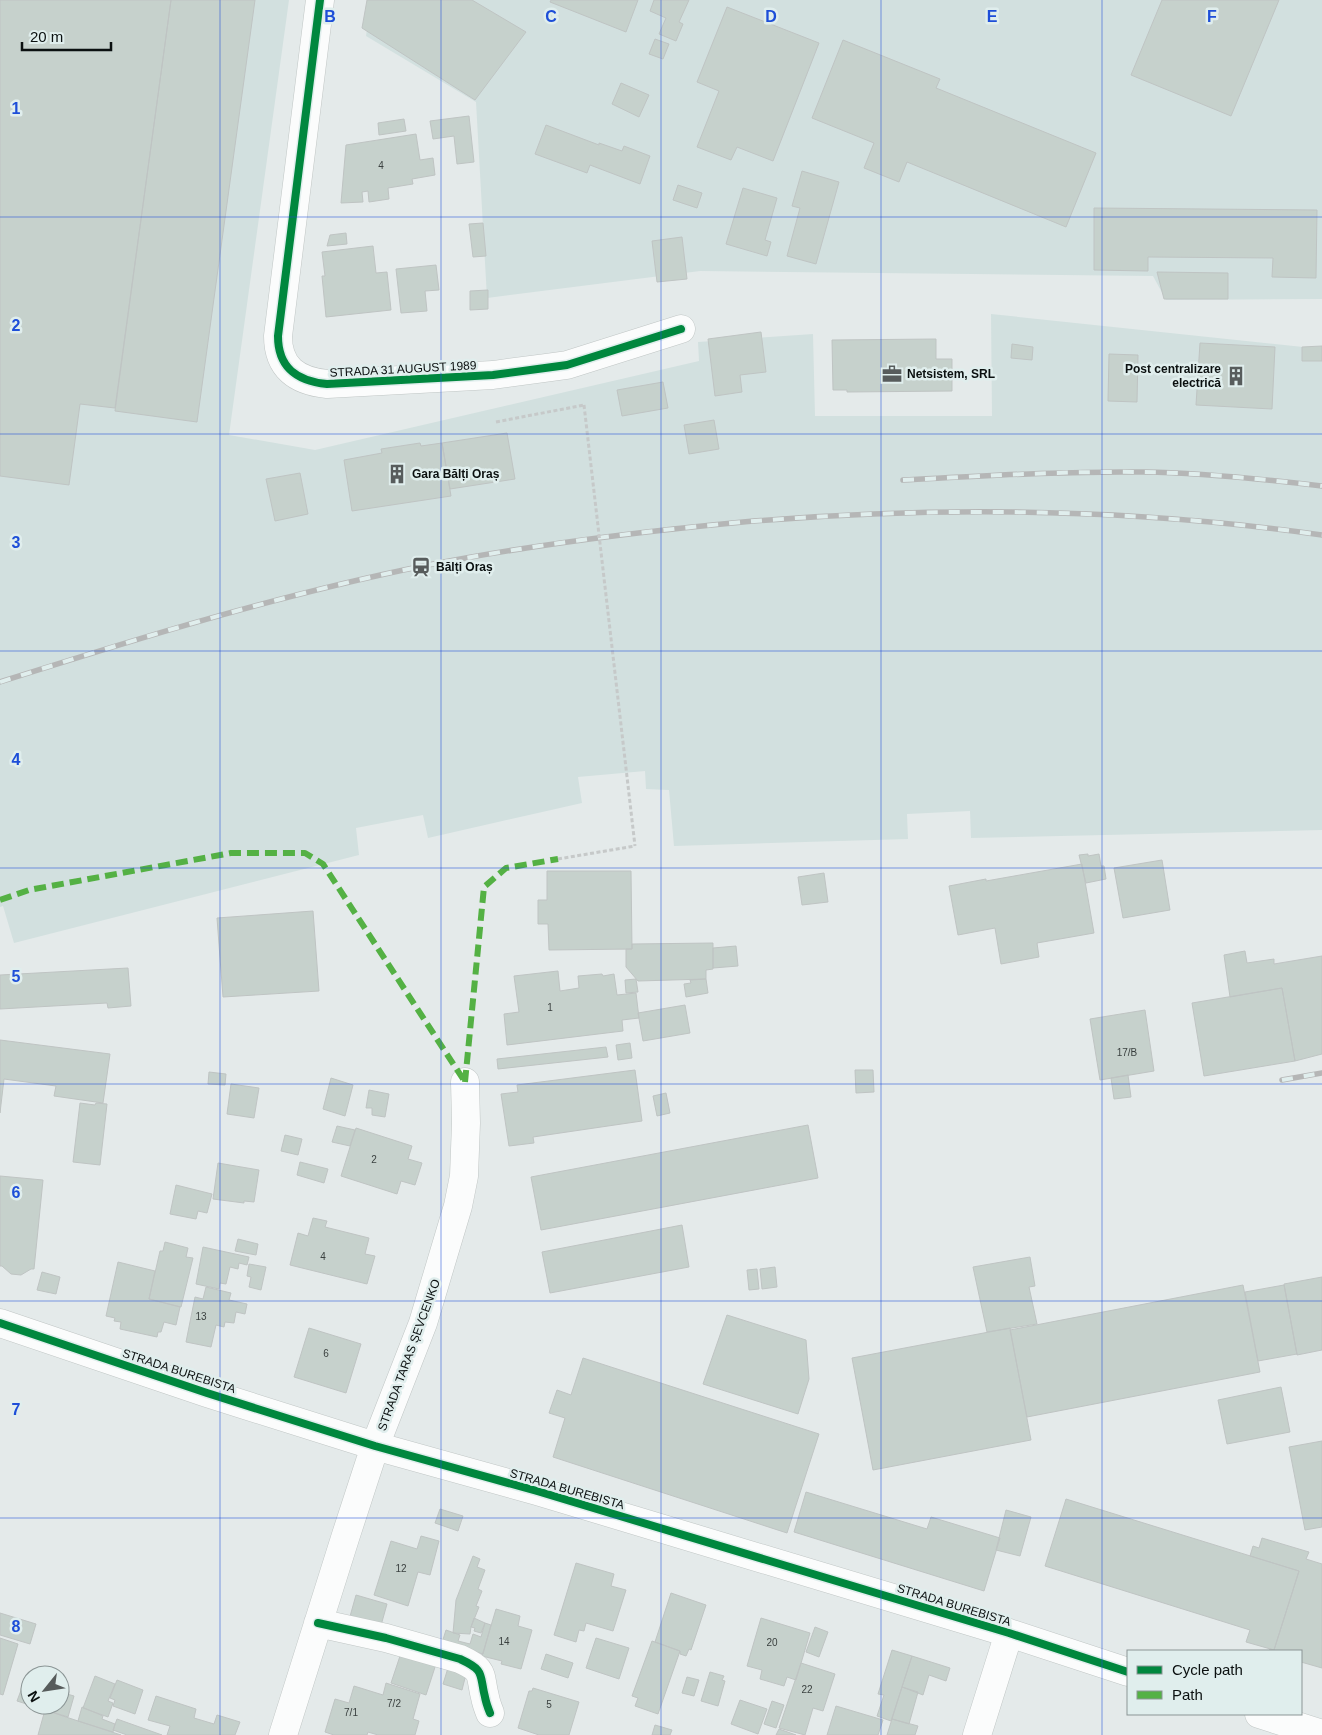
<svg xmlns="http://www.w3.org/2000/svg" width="1322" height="1735" font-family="Arial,sans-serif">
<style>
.built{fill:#d2e0df}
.building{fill:#c6d1cc;stroke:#bfc4c3}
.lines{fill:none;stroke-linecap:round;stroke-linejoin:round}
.minor-casing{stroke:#c0c6c5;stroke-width:29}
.path{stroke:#c6c9c9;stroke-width:3;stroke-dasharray:4 2.5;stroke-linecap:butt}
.minor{stroke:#fbfcfc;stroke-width:28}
.rail-casing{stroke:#b5b6b6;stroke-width:5.5}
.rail{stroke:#e0eeed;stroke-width:4;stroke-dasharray:11;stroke-linecap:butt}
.path-bridge{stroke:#c6c9c9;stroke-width:3;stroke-dasharray:4 2.5;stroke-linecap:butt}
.quiet{stroke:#54b144;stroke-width:6;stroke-dasharray:12 6;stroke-linecap:butt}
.cycleway-casing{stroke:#e0eeed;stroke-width:11}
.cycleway{stroke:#00873e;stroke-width:8}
.grid{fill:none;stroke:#1d4ed8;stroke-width:1;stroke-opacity:0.55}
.labels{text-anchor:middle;stroke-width:5;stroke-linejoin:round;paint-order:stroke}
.number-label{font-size:10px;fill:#3a403f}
.street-label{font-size:12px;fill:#0b1010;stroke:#e0eeed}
.poi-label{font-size:12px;font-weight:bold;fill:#0b1010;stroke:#e0eeed;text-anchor:start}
.grid-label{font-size:16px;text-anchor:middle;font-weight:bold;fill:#1d4ed8;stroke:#e0eeed;stroke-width:5;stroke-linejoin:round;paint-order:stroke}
</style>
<rect width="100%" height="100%" fill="#e4eaea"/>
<path class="built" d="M0 0H289L229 435 315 450 699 361 698 342 813 334 815 416H992L991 314 1322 349V830L971 838 970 811 907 814 908 839 674 846 669 790 646 789 645 771 578 777 582 803 428 838 423 815 356 828 359 855 14 943 3 906 0 907Z
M371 0H1322V299L1166 300 1153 276 700 271 487 298 476 102 366 36Z"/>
<path class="building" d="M0 0H171L115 408 80 404 69 485 0 476Z
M171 0H255L197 422 115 411Z
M367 0H472L526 32 475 100 362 28Z
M551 0H638L626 32 550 2Z
M654 0H689L679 22 683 24 676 41 659 34 666 18 650 11Z
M1162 0H1279L1231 116 1131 75Z
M727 7 819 43 773 161 737 147 731 160 697 147 719 91 697 82Z
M655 39 669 44 663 59 649 54Z
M843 40 940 79 936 88 941 90 1096 153 1066 227 907 162 899 182 864 168 874 143 812 118Z
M621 83 649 95 639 117 612 104Z
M469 116 474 162 457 164 454 136 433 139 430 121Z
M404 119 406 131 379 135 378 123Z
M546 125 599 145V143L622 151 624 146 650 156 640 184 590 165 587 173 535 154Z
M416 134 420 160 433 158 435 175 412 179 413 184 388 188 389 199 369 202 368 191 362 192 363 202 341 203 346 145Z
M802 171 839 182 816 264 787 256 800 208 792 206Z
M678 185 702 193 697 208 673 200Z
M743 188 777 198 765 240 771 242 767 256 726 244Z
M1094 208 1317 210 1316 278 1272 277 1273 258 1148 257V271L1094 270Z
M483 223 486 256 473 257 469 224Z
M346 233 347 244 327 246 330 235Z
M682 237 687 279 657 282 652 241Z
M373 246 376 273 387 272 391 310 326 317 322 276H325L322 252Z
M436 265 439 290 425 291 427 311 401 313 396 269Z
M1157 272 1228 273V299H1164Z
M488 290V309L470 310V291Z
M761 332 766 372 740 375 742 392 715 396 708 339Z
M936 339V359H952V391L847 392V390H833L832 340Z
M1200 343 1275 347 1272 409 1196 405Z
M1012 344 1033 347 1032 360 1011 358Z
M1322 346V361H1302V347Z
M1109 354 1138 355 1137 402 1108 401Z
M663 382 668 408 622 416 617 390Z
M714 420 719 449 689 454 684 425Z
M507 433 515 479 450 489 442 443Z
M420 443 421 446 442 443 451 496 352 511 344 460 382 453 381 449Z
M300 473 308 514 275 521 266 479Z
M1088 854V856L1099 854 1101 866H1104L1106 879 1086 883 1079 855Z
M1162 860 1170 910 1123 918 1114 868Z
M1082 864 1094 933 1037 943 1039 957 1001 964 995 928 958 935 949 886 986 879V881Z
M547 871H631L632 949 549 950 548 924H538V900H547Z
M824 873 828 902 802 905 798 877Z
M313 911 319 991 223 997 217 918Z
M713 943V969L706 970V979L638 981 626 967V949H632V944Z
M736 946 738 966 713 968V948Z
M1245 951 1247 963 1274 959V964L1322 956V1054L1295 1061 1282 988 1230 997 1224 955Z
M128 968 131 1006 108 1008 107 1003 0 1009V975Z
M558 971 560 991 579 988 578 976 602 974 603 976 614 974 617 995 636 993 639 1018 622 1020 623 1031 507 1045 504 1014 519 1012 514 976Z
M636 979 638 992 626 993 625 980Z
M706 979 708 993 686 997 684 984 691 983 690 980Z
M1282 988 1295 1061 1204 1076 1192 1003Z
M685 1005 690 1033 643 1041 638 1013Z
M1145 1010 1154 1071 1100 1080 1090 1019Z
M0 1040 110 1054 103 1103 54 1096 56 1086 4 1079 0 1113Z
M630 1043 632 1058 618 1060 616 1045Z
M606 1047 608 1057 498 1069 497 1059Z
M635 1070 642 1121 533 1137 534 1143 509 1146 501 1094 518 1092 517 1085Z
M855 1070H873L874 1092 856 1093Z
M209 1072 226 1074 225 1085 208 1084Z
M1128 1075 1131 1097 1114 1099 1111 1078Z
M331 1078 353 1085 345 1116 323 1109Z
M231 1084 259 1088 254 1118 227 1114Z
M369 1090 389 1094 385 1117 372 1115V1108H366Z
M666 1093 670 1113 657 1116 653 1096Z
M80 1103 95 1105 96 1103 107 1104 100 1165 73 1162Z
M808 1125 818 1178 541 1230 531 1177Z
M337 1126 355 1130 350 1146 332 1142Z
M356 1128 412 1146 408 1159 422 1163 415 1185 401 1181 397 1194 341 1176Z
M285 1135 302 1139 298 1155 281 1151Z
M300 1162 328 1169 324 1183 297 1175Z
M218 1163 259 1170 254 1202 244 1201V1203L213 1199Z
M0 1176 43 1180 34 1269H31L21 1275 11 1274 2 1266H0Z
M176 1185 212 1194 207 1213 198 1211 196 1219 170 1214Z
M313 1218 327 1221 325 1227 369 1238 365 1254 375 1256 367 1284 290 1265 298 1233 308 1236Z
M682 1225 689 1267 550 1293 542 1252Z
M238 1239 258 1244 256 1255 235 1251Z
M165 1242 188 1248 186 1257 193 1258 181 1307 149 1299 160 1251H163Z
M203 1247 249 1257 247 1265 239 1263 238 1269 230 1267 226 1284 220 1283 219 1289 196 1284Z
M1030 1257 1035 1286 1029 1287 1037 1324 987 1332 973 1267Z
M118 1262 155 1271 149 1299 180 1307 176 1325 164 1322 161 1332H158L157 1337 120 1329 121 1322 114 1321 115 1318 106 1316Z
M249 1264 266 1267 261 1290 249 1287 251 1277 247 1276Z
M775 1267 777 1287 762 1289 760 1269Z
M757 1269 759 1289 749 1290 747 1270Z
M42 1272 60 1277 56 1294 37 1290Z
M1322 1277V1350L1297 1355 1284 1284Z
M1243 1285 1260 1372 1027 1417 1010 1330Z
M1284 1285 1297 1354 1258 1361 1245 1292Z
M206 1287 231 1293 229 1300 247 1304 245 1314 236 1312 234 1323 225 1322 224 1327 216 1325 211 1347 186 1342 195 1297 203 1299Z
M727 1315 806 1340 809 1379 798 1414 703 1384Z
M309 1328 361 1344 346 1393 294 1377Z
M1010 1328 1031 1440 873 1470 852 1358Z
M583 1358 819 1434 787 1533 553 1457 565 1418 549 1413 557 1390 571 1395Z
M1281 1387 1290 1432 1227 1444 1218 1400Z
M1322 1441V1527L1305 1530 1289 1447Z
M806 1492 927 1529 931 1517 1000 1538 984 1591 794 1532Z
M1066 1499 1299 1571 1274 1650 1246 1642 1250 1630 1045 1566Z
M440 1509 463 1516 458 1531 435 1523Z
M1006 1510 1031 1517 1020 1556 996 1550Z
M421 1536 439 1541 430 1575 418 1572 408 1606 374 1595 391 1541 417 1549Z
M1262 1538 1309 1552 1306 1559 1322 1564V1668L1301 1662V1651H1269L1270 1649 1274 1650 1299 1571 1250 1556 1253 1546 1259 1548Z
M473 1556 480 1559 477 1567 485 1570 478 1589 482 1591 476 1606 479 1607 471 1627 470 1634 453 1633 456 1600Z
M576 1563 614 1574 611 1586 626 1590 613 1631 586 1623 584 1631 579 1630 576 1642 554 1635Z
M671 1593 706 1605 691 1650 689 1649 686 1656 680 1654V1651L655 1642Z
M356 1595 387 1604 380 1629 349 1620Z
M496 1609 520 1616 518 1626 532 1630 521 1669 501 1664 502 1661 482 1656Z
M0 1613 36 1624 30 1644 0 1635Z
M474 1618 485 1623 481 1633 474 1631 475 1628 471 1627Z
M761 1618 810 1633 796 1680 787 1677 784 1686 760 1679 762 1670 747 1666Z
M485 1623 491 1625 483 1654 476 1652 475 1656 441 1646 446 1630 460 1635 458 1641 470 1644 473 1634 481 1637Z
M815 1627 828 1632 819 1657 806 1652Z
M0 1638 18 1644 3 1695 0 1694Z
M596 1638 629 1648 619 1679 586 1668Z
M652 1641 680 1651 658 1714 635 1706 638 1698 632 1696Z
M402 1650 436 1664 426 1695 391 1683Z
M892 1650 912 1656 891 1721 877 1716 884 1695 878 1694Z
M546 1654 573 1663 568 1678 541 1669Z
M912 1656 950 1668 946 1681 929 1675 923 1695 902 1687Z
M801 1663 835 1674 823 1711 813 1708 805 1735 779 1728Z
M448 1668 463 1673 465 1678 462 1690 443 1684Z
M710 1672 724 1676 722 1680 725 1681 718 1706 701 1701Z
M95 1676 115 1684 108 1701 113 1703 108 1717 83 1708Z
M687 1677 699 1680 694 1696 682 1693Z
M117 1680 143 1690 135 1714 113 1706 115 1700 110 1698Z
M386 1683 420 1694 413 1719 419 1721 415 1735H378L368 1732 367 1735H334L325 1732 335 1699 349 1703 354 1686 383 1695Z
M23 1685 30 1687V1705H60V1692L74 1696 68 1717 17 1701Z
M902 1687 918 1692 909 1724 892 1719Z
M533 1688 579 1702 569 1735H539L518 1728 529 1691H532Z
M156 1696 196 1709 194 1718 214 1724 217 1715 240 1722 235 1735H167L170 1726 148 1720Z
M740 1700 767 1709 758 1734 731 1724Z
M772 1701 784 1705 776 1728 764 1724Z
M836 1706 883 1720 878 1735H827Z
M82 1707 103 1716 102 1719 115 1724 113 1732 78 1721Z
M45 1710 78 1721 121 1735H38Z
M117 1719 162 1735H127L113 1730Z
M892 1719 918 1726 915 1735H887Z
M655 1725 672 1730 670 1735H652Z
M779 1729 796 1735H776Z"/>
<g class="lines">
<defs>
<path id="minor" d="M320 0 278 336C278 368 297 381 327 384L493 375 545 368 567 365 681 329
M0 1323 207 1393 375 1446 537 1491 1009 1633 1128 1672
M318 1623 386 1638 460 1659C486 1671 479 1674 485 1697 486 1703 488 1708 490 1713
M1259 1714 1322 1734
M283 1735 346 1535 375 1446 423 1323 458 1206 464 1176 466 1123 465 1082
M977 1735 1009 1633"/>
</defs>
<use href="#minor" class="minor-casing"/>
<path class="path" d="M496 422 584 405
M558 859 635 846"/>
<use href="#minor" class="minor"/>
<defs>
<path id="rail" d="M903 480C983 476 1063 471 1143 472 1203 473 1263 479 1322 486
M0 682C139 638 279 595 423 566 529 545 636 532 743 522 935 506 1131 508 1322 535
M1282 1080 1322 1073"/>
</defs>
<use href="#rail" class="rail-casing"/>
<use href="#rail" class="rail"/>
<path class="path-bridge" d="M584 405 635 846"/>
<path class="quiet" d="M0 900 29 890 231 853H305L323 864 465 1082
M465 1082 484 887 506 868 558 859"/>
<defs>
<path id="cycleway" d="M320 0 278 336C278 368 297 381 327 384L493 375 545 368 567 365 681 329
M0 1323 207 1393 375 1446 537 1491 1009 1633 1128 1672
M318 1623 386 1638 460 1659C486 1671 479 1674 485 1697 486 1703 488 1708 490 1713"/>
</defs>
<use href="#cycleway" class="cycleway-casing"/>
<use href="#cycleway" class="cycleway"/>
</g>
<path class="grid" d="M220 0V1735M441 0V1735M661 0V1735M881 0V1735M1102 0V1735M0 217H1322M0 434H1322M0 651H1322M0 868H1322M0 1084H1322M0 1301H1322M0 1518H1322"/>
<defs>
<symbol id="office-bare" viewBox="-9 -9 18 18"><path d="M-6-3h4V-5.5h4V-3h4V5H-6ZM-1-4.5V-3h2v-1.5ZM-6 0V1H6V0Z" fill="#575c5c" stroke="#e0eeed" stroke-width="2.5" paint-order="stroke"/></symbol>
<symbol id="building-bare" viewBox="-9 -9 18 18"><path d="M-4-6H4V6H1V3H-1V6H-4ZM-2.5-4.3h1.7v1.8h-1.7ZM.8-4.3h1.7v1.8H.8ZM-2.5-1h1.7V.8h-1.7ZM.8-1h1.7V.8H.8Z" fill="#575c5c" stroke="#e0eeed" stroke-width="2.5" paint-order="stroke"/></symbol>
<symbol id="station-bare" viewBox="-9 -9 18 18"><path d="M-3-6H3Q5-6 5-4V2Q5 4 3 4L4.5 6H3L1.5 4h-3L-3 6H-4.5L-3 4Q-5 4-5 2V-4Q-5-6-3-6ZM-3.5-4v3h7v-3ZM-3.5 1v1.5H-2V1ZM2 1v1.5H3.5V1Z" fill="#575c5c" stroke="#e0eeed" stroke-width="2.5" paint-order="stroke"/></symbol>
</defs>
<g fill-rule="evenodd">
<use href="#office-bare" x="878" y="360" width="28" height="28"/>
<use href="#building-bare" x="1222" y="362" width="28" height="28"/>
<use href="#building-bare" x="383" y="460" width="28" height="28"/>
<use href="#station-bare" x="407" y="553" width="28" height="28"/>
</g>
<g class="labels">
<g class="number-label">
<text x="381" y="169">4</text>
<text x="550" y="1011">1</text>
<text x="1127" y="1056">17/B</text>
<text x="374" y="1163">2</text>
<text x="323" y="1260">4</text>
<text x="201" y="1320">13</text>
<text x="326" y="1357">6</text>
<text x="401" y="1572">12</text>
<text x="504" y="1645">14</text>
<text x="772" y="1646">20</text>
<text x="807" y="1693">22</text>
<text x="394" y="1707">7/2</text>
<text x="549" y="1708">5</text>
<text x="351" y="1716">7/1</text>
</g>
<g class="street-label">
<text transform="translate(403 369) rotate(-3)" y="4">STRADA 31 AUGUST 1989</text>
<text transform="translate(409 1355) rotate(-70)" y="4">STRADA TARAS ȘEVCENKO</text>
<text transform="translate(179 1371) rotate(18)" y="4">STRADA BUREBISTA</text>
<text transform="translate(567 1489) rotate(16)" y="4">STRADA BUREBISTA</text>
<text transform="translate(954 1605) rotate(17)" y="4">STRADA BUREBISTA</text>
</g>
<g class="poi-label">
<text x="1221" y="373" text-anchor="end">Post centralizare<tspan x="1221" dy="14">electrică</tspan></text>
<text x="907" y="378">Netsistem, SRL</text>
<text x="412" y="478">Gara Bălți Oraș</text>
<text x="436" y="571">Bălți Oraș</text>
</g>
</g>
<g class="grid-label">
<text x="330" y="22">B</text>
<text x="551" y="22">C</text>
<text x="771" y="22">D</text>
<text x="992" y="22">E</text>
<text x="1212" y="22">F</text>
<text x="16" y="114">1</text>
<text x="16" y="331">2</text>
<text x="16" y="548">3</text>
<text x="16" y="765">4</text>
<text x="16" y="982">5</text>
<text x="16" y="1198">6</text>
<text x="16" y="1415">7</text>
<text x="16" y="1632">8</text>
</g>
<rect x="1127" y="1650" width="175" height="65" fill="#e0eeed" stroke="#8b9595"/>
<rect x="1137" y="1666" width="25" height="8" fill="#00873e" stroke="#8b9595"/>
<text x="1172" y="1675" font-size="15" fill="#0b1010">Cycle path</text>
<rect x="1137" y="1691" width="25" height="8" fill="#54b144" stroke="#8b9595"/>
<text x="1172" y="1700" font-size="15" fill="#0b1010">Path</text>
<g transform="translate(45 1690) rotate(240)"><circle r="24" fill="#e0eeed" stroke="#8b9595"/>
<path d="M0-4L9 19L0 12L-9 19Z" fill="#575c5c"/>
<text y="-8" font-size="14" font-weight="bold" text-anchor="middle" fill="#0b1010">N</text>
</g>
<path d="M22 42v8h89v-8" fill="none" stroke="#0b1010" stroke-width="2.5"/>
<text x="30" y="42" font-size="15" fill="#0b1010" stroke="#e0eeed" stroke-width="4" paint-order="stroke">20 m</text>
</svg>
